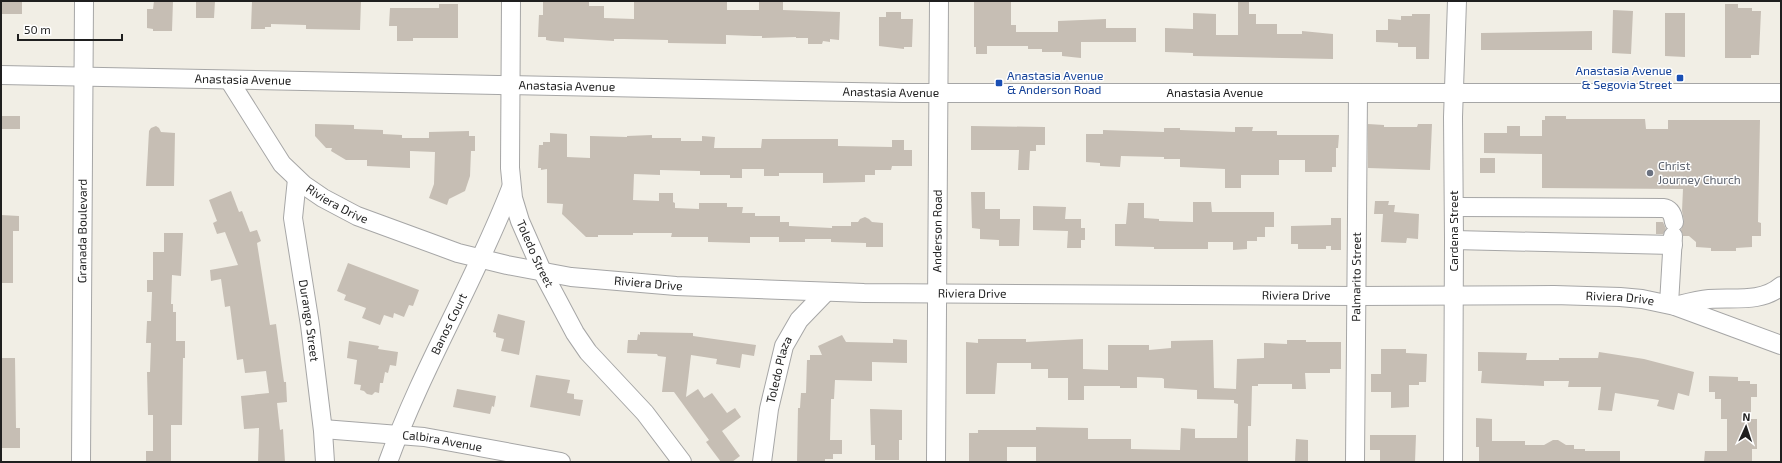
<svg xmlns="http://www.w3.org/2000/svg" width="1782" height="463" font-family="'Exo 2',sans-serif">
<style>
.building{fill:#c6beb4}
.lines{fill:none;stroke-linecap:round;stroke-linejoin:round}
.minor-casing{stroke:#a6a6a6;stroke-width:20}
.minor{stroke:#fff;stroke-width:18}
.transit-dot{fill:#1a4fb4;stroke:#fff;stroke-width:1.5}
.worship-dot{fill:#6b7280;stroke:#fff;stroke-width:1.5}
.labels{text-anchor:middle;stroke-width:3;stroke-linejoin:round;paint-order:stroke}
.transit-label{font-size:12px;fill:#164399;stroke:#fff;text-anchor:end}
.street-label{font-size:12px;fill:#1f1f1f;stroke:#fff}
.worship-label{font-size:12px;fill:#5b616d;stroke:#fff;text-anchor:start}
</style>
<rect width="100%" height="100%" fill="#f1eee5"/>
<path class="building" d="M1 1H22V14H1Z
M154 1H173L172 31H153V29L147 28V9H153Z
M196 1H215L214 18H196Z
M252 1H361L360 30 306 29V25L271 24V27H265V29H251Z
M543 1H589V6H604V18L634 19V1H727V10H759V1H783V10L840 12 839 40 830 39V42L823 41 822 44H808V38H796V37L762 38V36H754L726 35V44L668 43V40L624 39H614V41L564 38V42L551 41 546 40V37H538L539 15H543Z
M974 1H1011V25H1016V32H1058V21L1106 19V28H1136V42H1081V58L1062 56V52H1042V49H1028V46H987V54H976V47H974Z
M1238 1H1249V14H1256V24H1277V34H1302V31L1333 34V59L1193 56V53L1165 52V28L1193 29V13L1216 14V35H1238Z
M439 4H458V38H413V41H397V26H389L390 8H439Z
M1725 4H1738V8H1752V11H1761L1759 55H1751V58H1725Z
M1613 10 1633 11 1631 54 1612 53Z
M886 12H901V19H913L912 47H904V49L879 46V17H886Z
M1665 13H1685V57L1665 56Z
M1412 14H1430L1429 59H1416V47H1398V43L1376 42V30H1388V19L1401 20V16H1412Z
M1592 31V50H1481V33Z
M1 116H20V129H1Z
M1545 116H1566V119H1645L1646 129H1668V120H1760L1758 222 1761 223V236H1752V247L1736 248V251H1711V248L1696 247V242L1689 236H1683L1681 230 1684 221 1682 211 1683 189 1542 188V154L1484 153V133H1507V126H1520V136H1542V120H1545Z
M315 124 354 125V129L383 130V134L402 135V138H429V132L469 131V136H475V151H471L470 176 465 191 449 199 447 205 429 198 434 184 435 152 410 151V168L367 166V160H346L331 151 332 148H326L315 136Z
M1368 124 1384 125V127H1417L1418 124H1432L1430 170 1368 168Z
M156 126 159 128 161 132 175 133 174 186H146L149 131 151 128Z
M971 126 1045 127V145H1036V151H1030L1029 170H1018L1019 150H971Z
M1235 127H1253L1252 131H1277V135H1339L1338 148H1336V167H1332V172H1305V160H1279V175H1241V188H1225V169L1180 167V159H1164V157L1121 156 1120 167 1100 166V163L1086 162V134H1103V130L1164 132V128H1180V130L1235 132Z
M550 133 567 134V157L590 158V136L627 137V136L652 135V138H681V141H702V136L715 137 714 148H761L762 139H838V146L892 147V140H904V150H912V166H892L891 170H875V175H865V182L823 183V173H779V176H764V169H742V178H730V175H700V171L660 170V175L634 174 633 200 659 201V193H673V202L675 203V208L699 209V203H727V207H743L742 213H755V216H780V222H789V226L832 228V226H851V222H858L860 219 865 217 869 219 872 222 883 223V247H866V243L831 242V239H805V242H779V237H750V243L708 242V237H671L672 233H633V235H598V237H586L562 214 563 204 547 203V169L541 170V168H538L539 145H543V142H550Z
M1480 158H1495V173H1480Z
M231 191 239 212 242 211 250 232 257 230 261 241 257 243 270 325 276 324 284 382H286L287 402 277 403 280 430 283 429 285 462H258L259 428 244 429 241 396 269 393 266 371 245 373 243 359 237 360 230 306 225 307 221 279 211 281 210 270 238 265 225 232 217 234 213 223 217 221 209 200Z
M971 192H985V209H1000V219H1020L1019 246H999V240L980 239V229L972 228Z
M1375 201H1389L1388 205H1395L1394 212 1419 214 1418 239 1407 238 1406 243 1381 242 1383 214H1374Z
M1193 202H1211L1212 212H1274V227H1265V237H1257V241H1247V249L1233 250V242H1208V249H1154V247L1115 246V224H1126L1128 203H1144V218L1159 219V221L1193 222Z
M1033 206 1066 207 1065 219H1081V228H1085V240H1081V248H1067L1068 231 1033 230Z
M1 215 19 216V231H13V283H1Z
M1331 218H1341V250H1331V246H1326V249H1298V244H1291V226L1331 225Z
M1656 222H1663L1666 229 1663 234H1656Z
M164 233H183L181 276 172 275 171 304H173V312H176V341H185V358H183L182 425H171V462H146V451H153V415H148L147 372H150L151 343H146L147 321H151L152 292H147V280H153V252H164Z
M348 263 419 290 413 306 409 305 404 317 394 313 393 318 384 315 380 325 362 318 366 308 344 300 346 295 337 291Z
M498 314 525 321 519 355 501 351 504 339 496 337V333L493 332Z
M640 332 693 333V336L756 345 754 356 742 354 740 368 716 364 717 359 691 355 686 397 698 389 704 398 712 393 727 413 735 408 741 417 722 431 740 456 732 462H721L706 442 709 440 674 392H662L666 357 658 356 657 354 627 353 628 340H637L638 334 640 335Z
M842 335 846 342 893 343V339L907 340V363L872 362V381L835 380 834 399H831L830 440H842V454H833V459H825V462H797L798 408H800L801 393H806L807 360H810V355H822L818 346Z
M978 339H1026V342L1083 339V369L1108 370V345H1149V350L1171 348V341L1213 340 1214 388 1236 389 1237 359 1264 358V343L1287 344V340H1306V342H1341V369H1330V373H1305L1306 389H1292V384H1258V386H1252L1251 426H1248V462H1036V447H1007V462H969V433H978V430H1036V427L1088 428V439H1131V449L1180 450 1181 428 1195 429V438H1237L1238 404 1234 403V400L1197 399V390L1164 388V379L1162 378 1137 377V388H1120V386H1084V400H1068V378H1048V369H1031V363H997L995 394H966V342L978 343Z
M349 341 379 346 378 349 398 352 396 366 390 365 388 373 385 372 383 383H380L379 393 375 392 372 395 367 394 364 391 360 390 361 385 354 384 357 360 347 358Z
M1381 349H1406V353L1427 354 1426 382H1419V385H1409V407L1391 408V392H1371V374H1381Z
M1478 352 1527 353 1526 360H1559V358H1598L1599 352 1644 359 1694 372 1689 396 1678 393 1674 410 1657 406 1659 400 1615 393 1612 411 1598 410 1601 387H1568L1569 381H1544V386L1481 383 1482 371H1478Z
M1 358H15L16 428H20V448H1Z
M536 375 570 380 567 393 574 394V399L583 400 580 416 530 407Z
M1709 376 1738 377V381H1750V384H1757V397H1751V419H1757V449H1752V462H1704L1705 451H1727V419H1721V399H1715V392H1709Z
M457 389 496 396 494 407 492 406 490 414 453 407Z
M870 409 902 410V440H899V460H875V445H871Z
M1476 418 1492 419V441H1525V445H1544L1553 440H1558L1566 445H1574V449H1585V451H1620V462H1479V447H1476Z
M1370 435H1416L1415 462H1380V450H1370Z
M1296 439 1308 440V462H1295Z"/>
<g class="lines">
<defs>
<g id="minor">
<path id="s1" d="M511 1 510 168 513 198 520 221 542 271 575 333 588 352 645 413 682 462"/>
<path id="s2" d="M1 75 903 93H1781"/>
<path id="s3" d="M229 80 282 164 304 185 323 198 357 216 458 253 507 265 571 277 676 286 864 293 1357 296 1554 295 1620 297 1642 299 1675 306 1781 345"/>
<path id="s4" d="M297 179 293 218 310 325 323 431 325 462"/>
<path d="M1455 207 1663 208C1671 209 1673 215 1674 222"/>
<path d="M1454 240 1673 245"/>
<path d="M1669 304 1673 236"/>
<path d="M1675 306C1687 303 1698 300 1709 299 1733 297 1761 303 1781 286"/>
<path id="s5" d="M323 429 424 437 561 462"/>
<path id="s6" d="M81 462 84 1"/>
<path id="s7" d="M388 462C422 368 475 281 511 188"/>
<path id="s8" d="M762 462 769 409 784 346 799 320 826 292"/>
<path id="s9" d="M936 462 939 1"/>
<path id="s10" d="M1355 462 1358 93"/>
<path d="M1453 462 1454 240 1453 117 1457 1"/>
</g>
</defs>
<use href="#minor" class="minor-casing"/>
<use href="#minor" class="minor"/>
</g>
<g class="transit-dot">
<rect x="1676" y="74" width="8" height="8" rx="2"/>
<rect x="995" y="79" width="8" height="8" rx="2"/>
</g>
<circle class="worship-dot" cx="1650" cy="173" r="4"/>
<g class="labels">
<g class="transit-label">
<text x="1672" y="75">Anastasia Avenue<tspan x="1672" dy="14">&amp; Segovia Street</tspan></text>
<text x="1007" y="80" text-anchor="start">Anastasia Avenue<tspan x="1007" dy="14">&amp; Anderson Road</tspan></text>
</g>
<g class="street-label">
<text dy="4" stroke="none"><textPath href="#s2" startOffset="242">Anastasia Avenue</textPath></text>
<text dy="4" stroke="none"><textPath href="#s2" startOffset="566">Anastasia Avenue</textPath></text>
<text dy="4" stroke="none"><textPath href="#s2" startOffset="890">Anastasia Avenue</textPath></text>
<text dy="4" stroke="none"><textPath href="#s2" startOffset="1214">Anastasia Avenue</textPath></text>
<text dy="4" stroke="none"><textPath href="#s3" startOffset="168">Riviera Drive</textPath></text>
<text dy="4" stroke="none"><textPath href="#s6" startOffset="231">Granada Boulevard</textPath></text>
<text dy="4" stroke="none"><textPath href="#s9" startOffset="231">Anderson Road</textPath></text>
<text transform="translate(1454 231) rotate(-90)" y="4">Cardena Street</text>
<text dy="4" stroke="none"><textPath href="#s1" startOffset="257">Toledo Street</textPath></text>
<text dy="4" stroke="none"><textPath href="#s10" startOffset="185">Palmarito Street</textPath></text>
<text dy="4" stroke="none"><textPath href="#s3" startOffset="492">Riviera Drive</textPath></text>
<text dy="4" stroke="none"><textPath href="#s3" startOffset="816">Riviera Drive</textPath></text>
<text dy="4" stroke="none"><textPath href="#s3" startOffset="1140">Riviera Drive</textPath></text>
<text dy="4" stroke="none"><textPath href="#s3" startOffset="1464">Riviera Drive</textPath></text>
<text dy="4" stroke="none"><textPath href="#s4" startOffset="143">Durango Street</textPath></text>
<text dy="4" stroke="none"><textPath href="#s7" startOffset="151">Banos Court</textPath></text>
<text dy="4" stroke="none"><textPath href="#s8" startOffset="94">Toledo Plaza</textPath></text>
<text dy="4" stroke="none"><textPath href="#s5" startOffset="120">Calbira Avenue</textPath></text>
</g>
<g class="worship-label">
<text x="1658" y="170">Christ<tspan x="1658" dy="14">Journey Church</tspan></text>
</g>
</g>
<rect width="1782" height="463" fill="none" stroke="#1f1f1f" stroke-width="4"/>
<g transform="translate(1746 427) rotate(3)" stroke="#ffffff" stroke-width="3" paint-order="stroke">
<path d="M0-3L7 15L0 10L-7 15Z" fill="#1f1f1f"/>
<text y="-6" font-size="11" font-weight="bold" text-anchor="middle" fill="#1f1f1f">N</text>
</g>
<path d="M18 34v6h104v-6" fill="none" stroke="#1f1f1f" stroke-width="2"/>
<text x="24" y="34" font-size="12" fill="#1f1f1f" stroke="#ffffff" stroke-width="3" paint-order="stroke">50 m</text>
</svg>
